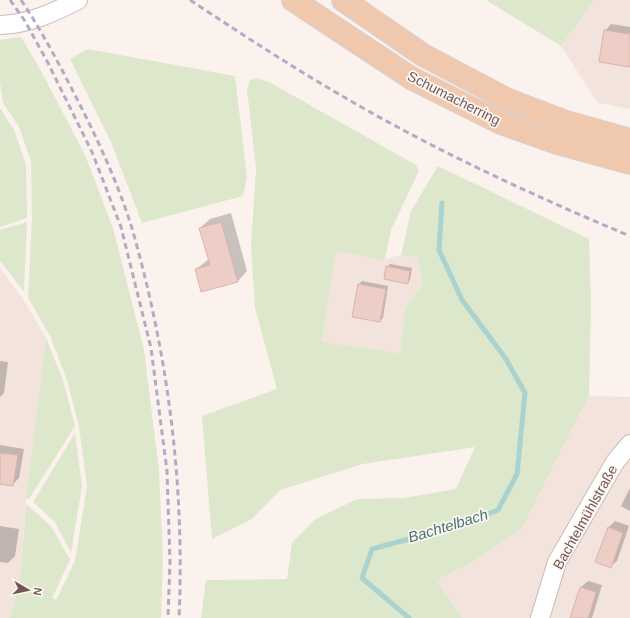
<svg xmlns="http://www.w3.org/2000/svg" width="630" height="618" font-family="Arial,sans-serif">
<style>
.residential{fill:#f2e3dc}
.green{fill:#dde7cc}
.shadow{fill:#0003}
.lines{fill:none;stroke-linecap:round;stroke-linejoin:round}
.stream{stroke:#aad3d0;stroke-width:5}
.building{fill:#edcec7;stroke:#deb2aa}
.minor-casing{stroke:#cebbb6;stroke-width:20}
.primary-casing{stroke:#d8d0cf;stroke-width:24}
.minor{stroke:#fff;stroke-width:18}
.primary{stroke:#f0c8ae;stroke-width:22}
.rail{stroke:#b3abc4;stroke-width:3;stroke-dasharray:6 4;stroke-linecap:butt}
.labels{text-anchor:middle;stroke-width:3.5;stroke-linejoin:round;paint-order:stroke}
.street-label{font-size:14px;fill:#745652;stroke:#fdf7f3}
.water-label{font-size:15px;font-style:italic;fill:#467673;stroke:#fdf7f3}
</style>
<rect width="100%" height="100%" fill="#fbf2ed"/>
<path class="residential" d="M594 0H630V109L598 103 561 46Z
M336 251 381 260 401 255 417 258 423 283 405 308 400 353 322 342Z
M0 268 23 299 46 338 26 499 20 582 10 618H0Z
M589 396 630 397V618H462L436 580 470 564 522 528Z"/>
<path class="green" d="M486 0H594L561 46Z
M21 37 40 69 85 155 113 228 144 350 159 470 163 561 161 618H10L20 582 26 504 51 526 70 560 52 598 56 600 75 561 87 486 79 427 67 380 50 336 28 297 32 218 31 161 19 127 3 103 0 82V40Z
M88 49 235 76 247 177 243 196 142 223 111 142 70 59Z
M257 78 269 82 416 165 419 171 391 230 385 259 381 260 336 251 322 342 400 353 405 308 423 283 417 258 401 255 411 211 438 166 589 239 591 302 589 396 522 528 470 564 436 580 462 618H201L206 580 287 579 292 543 314 520 357 499 403 498 456 489 475 447 363 464 280 490 252 519 212 539 202 416 277 389 255 308 251 246 256 169 247 89 250 80Z
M0 108 14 130 26 164 27 218 0 227Z
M27 222 24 292 0 261V230Z
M46 338 63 380 75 426 29 499H26Z
M75 433 82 486 71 553 55 522 33 502Z"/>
<path class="shadow" d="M611 24 630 27V66L605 31Z
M231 213 247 271 238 281 196 269 209 259 200 228 210 219Z
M390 264 412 268 410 280 407 283 387 267Z
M362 281 388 286 383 318 380 321 359 284Z
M0 361 8 362 4 393 0 397Z
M0 445 24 449 19 478 12 485 0 483Z
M630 488V511L621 506Z
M615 521 629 526 617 561 610 567 608 528Z
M0 526 19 529 15 556 8 563 0 562Z
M588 581 602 585 592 618H571L581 587Z"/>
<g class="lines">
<path class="stream" d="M409 618 362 578 372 549 457 526 498 510 517 474 525 393 506 359 462 300 439 250 442 203"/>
</g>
<path class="building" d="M604 30 630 34V67L599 62Z
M221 222 238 282 201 292 195 269 210 265 199 228Z
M386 266 410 271 408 284 384 279Z
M358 284 386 289 380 322 352 317Z
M0 453 18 455 13 486 0 484Z
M608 527 623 533 611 568 595 562Z
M580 587 596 592 591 610 588 618H570Z"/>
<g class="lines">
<defs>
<path id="minor" d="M0 25C29 24 53 13 78 0
M540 618 557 562 615 462 630 444"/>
<path id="primary" d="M293 0 411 78 501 123 557 143 630 163
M343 0 423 55 508 100 563 121 630 140"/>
</defs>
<use href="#minor" class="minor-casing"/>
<use href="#primary" class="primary-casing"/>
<use href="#minor" class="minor"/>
<use href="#primary" class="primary"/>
<path class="rail" d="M10 0 25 21 48 63 92 152 121 227 151 348 167 471 170 561 168 618
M21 0C42 31 59 64 76 97 97 138 117 181 131 225 168 352 185 486 179 618
M190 0C243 35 295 69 349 100 439 152 534 196 630 236"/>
</g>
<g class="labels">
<g class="street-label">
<text transform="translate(454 98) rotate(27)" y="5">Schumacherring</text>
<text transform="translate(585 517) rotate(-61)" y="5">Bachtelmühlstraße</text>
</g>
<g class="water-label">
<text transform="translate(448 526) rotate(-17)" y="5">Bachtelbach</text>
</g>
</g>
<g transform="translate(28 590) rotate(99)" stroke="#fdf7f3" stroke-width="3" paint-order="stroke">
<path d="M0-3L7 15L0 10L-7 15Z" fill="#745652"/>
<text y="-6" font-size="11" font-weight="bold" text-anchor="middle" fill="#745652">N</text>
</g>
</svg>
